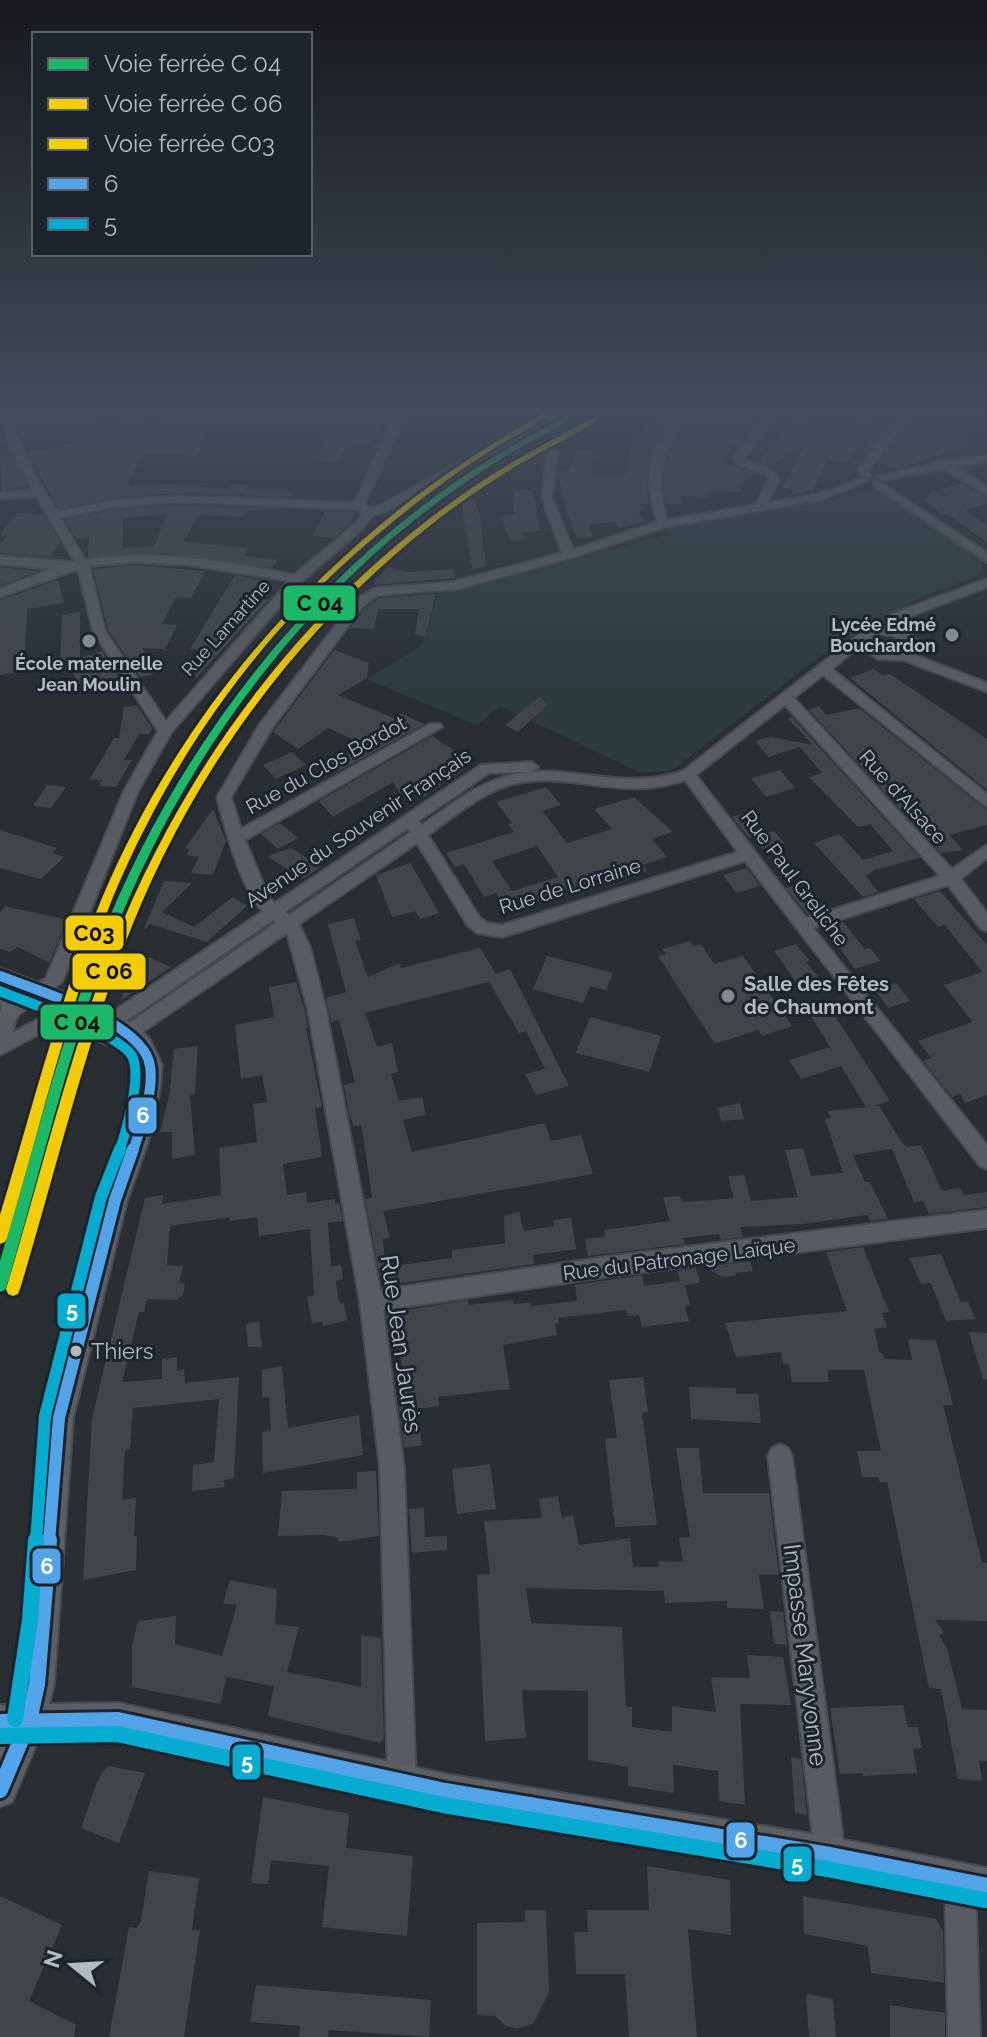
<svg xmlns="http://www.w3.org/2000/svg" width="987" height="2037" font-family="Raleway,sans-serif">
<style>
.green{fill:#2c3c3d}
.building{fill:#41454a;fill-rule:evenodd}
.lines{fill:none;stroke-linecap:round;stroke-linejoin:round}
.minor-casing{stroke:#464a4e;stroke-width:4}
.major-casing{stroke:#464a50;stroke-width:4}
.minor{fill:#585c62;fill-rule:evenodd}
.major{fill:#5b5f63;fill-rule:evenodd}
.bus-1-far2-casing{stroke:#1d242d;stroke-width:16}
.bus-1-far1-casing{stroke:#1d242d;stroke-width:18}
.bus-1-casing{stroke:#1d242d;stroke-width:22}
.bus-2-far2-casing{stroke:#1d242d;stroke-width:16}
.bus-2-far1-casing{stroke:#1d242d;stroke-width:18}
.bus-2-casing{stroke:#1d242d;stroke-width:22}
.bus-1-far2{stroke:#53a3e8;stroke-width:10}
.bus-1-far1{stroke:#53a3e8;stroke-width:12}
.bus-1{stroke:#53a3e8;stroke-width:16}
.bus-2-far2{stroke:#06acd0;stroke-width:10}
.bus-2-far1{stroke:#06acd0;stroke-width:12}
.bus-2{stroke:#06acd0;stroke-width:16}
.rail-1-casing{stroke:#1d242d;stroke-width:6}
.rail-2-casing{stroke:#1d242d;stroke-width:6}
.rail-3-casing{stroke:#1d242d;stroke-width:6}
.rail-1{fill:#1ab867;fill-rule:evenodd}
.rail-2{fill:#f2cc05;fill-rule:evenodd}
.rail-3{fill:#f2cc05;fill-rule:evenodd}
.poi-dot{fill:#838991;stroke:#1d242d;stroke-width:3}
.bus-dot{fill:#b3bac4;stroke:#1d242d;stroke-width:3}
.labels{text-anchor:middle;stroke-width:6;stroke-linejoin:round;paint-order:stroke}
.far-poi-label{font-size:18px;font-weight:bold;fill:#b3bac4;stroke:#1d242d;text-anchor:end}
.far-street-label{font-size:18px;fill:#b3bac4;stroke:#1d242d}
.street-label{font-size:20px;fill:#b3bac4;stroke:#1d242d}
.poi-label{font-size:20px;font-weight:bold;fill:#b3bac4;stroke:#1d242d;text-anchor:start}
.near-bus-label{font-size:22px;fill:#b3bac4;stroke:#1d242d;text-anchor:start}
.near-street-label{font-size:24px;fill:#b3bac4;stroke:#1d242d}
.line-badge{stroke:#1d242d;stroke-width:3}
.badge-label{font-size:22px;text-anchor:middle;font-weight:bold;fill:#fff}
.pale-badge-label{font-size:22px;text-anchor:middle;font-weight:bold;fill:#111}
</style>
<rect width="100%" height="100%" fill="#292e33"/>
<path class="green" d="M864 489 880 490 982 561 980 575 921 597 831 648 671 771 639 772 500 706 477 725 366 679 421 646 439 593 672 534 662 529 669 526 839 498Z"/>
<path class="building" d="M659 407H679L650 460 647 488 649 504H640L645 511 639 512 645 522 619 528 615 522 588 524 593 537 577 538 565 507 558 471H569L577 450 595 451 591 474H626L629 450Z
M696 407H763L722 462 755 474 741 482V492L708 491 709 497 681 496 683 504H666L664 486 666 461Z
M795 413 810 415 807 419 855 426V415L892 421 868 453V434L847 463 827 459 813 491 791 495 793 490 783 487 805 446 769 466 759 462Z
M21 417 98 419 96 424 135 419 154 425 158 420 225 421 220 430H209L197 456 143 453 127 486 169 484 230 489 232 484 248 485 246 489 294 491 290 497 178 493 112 498 59 509 27 452 79 443 19 434 17 424Z
M908 423 936 428 971 442 918 463 893 469 878 462Z
M341 424 381 425 371 445 346 443 339 462 316 461 331 425Z
M12 455 27 486 2 490 0 457Z
M962 484 987 498V504L964 510 987 525V542L947 514 942 515 925 500 933 489 944 496 953 497 937 490Z
M514 490H532L541 531 523 532 525 540 511 541 500 516 514 514Z
M474 497 480 517 486 567 472 569 461 499Z
M178 505 283 509 246 511 243 517 199 515 183 542 249 548 244 556 278 560 272 568 164 553 88 557 89 537 76 539 65 520 112 510ZM167 514 154 546 123 548V518Z
M325 511 354 512 352 523 334 538 312 536Z
M17 513 44 515 60 542 50 557 0 553V545L7 535H0Z
M135 565 205 571 191 598 176 597 162 624 177 625 165 649 142 648 156 667 151 675 140 677 108 630 93 569Z
M0 567 38 571 0 586Z
M388 567 408 572 454 569 455 578 372 585Z
M235 575 263 580 248 599 268 600 196 678 184 669 202 649H190Z
M58 580 64 603 27 609 24 671 0 675V600Z
M436 594 425 636 415 634 419 609H378L374 629 350 628 365 608 379 598Z
M80 612V658L102 651 122 681 82 689 70 668 60 670 62 615Z
M334 650 369 663 367 678 338 695 394 718 400 713 425 724 335 773 326 766 365 745 328 728 298 749 273 732Z
M874 669 883 676 890 674 987 739V790L850 678Z
M540 696 547 705 518 732 505 725Z
M137 705 152 728 149 734H139L124 760H132L116 787 99 786 102 780 90 779 114 738H119L124 707Z
M819 706 826 715 859 708 987 810V825L949 835 963 850 941 853 809 710Z
M792 717 920 858 874 870 866 876 878 892 863 897 814 843 839 834 863 860 893 851 870 824 858 827 809 777 822 773 800 747 768 757 755 741 770 737 813 745 788 719Z
M432 736 458 753 451 758 466 768 421 798 414 790 402 797 393 782 333 817 319 801Z
M292 752 306 765 276 779 263 765Z
M780 770 795 788 766 797 751 778Z
M47 785 66 787 51 808 33 806Z
M546 787 561 805 542 811 567 843 612 829 594 809 634 797 673 832 652 839 667 857 643 865 647 871 579 894 575 887 509 913 496 893 484 897 464 864 455 867 446 853 514 832 508 824 512 823 496 802ZM537 846 558 877 512 891 492 861Z
M213 809 226 841 213 875 191 873 199 857 186 855 190 849 185 848Z
M748 812 765 833 774 831 784 843 762 849 754 837 749 838 732 817Z
M280 823 298 838 278 849 261 834Z
M0 830 57 848 53 853 64 857 41 879 0 868Z
M292 848 320 867 303 879 267 856Z
M410 863 419 878 439 913 420 919 415 911 392 917 376 875Z
M747 868 760 886 736 893 723 875Z
M164 881 192 883 162 912 194 927 233 897 247 906 207 942 150 924 143 931Z
M804 882 820 902 831 907 807 914 786 888Z
M940 891 987 945V1095L966 1103 960 1094 952 1097 923 1061 931 1058 918 1041 972 1022 944 985 982 972 945 925 938 927 914 899Z
M5 906 67 920 49 963 18 947 10 952 0 949V913Z
M354 918 361 940 355 941 368 977 399 963 401 968 480 948 496 974 510 969 569 1086 536 1095 525 1074 545 1069 526 1031 519 1033 489 982 365 1013 377 1047 392 1043 398 1072 391 1074 399 1101 422 1097 426 1115 403 1120 412 1152 545 1123 551 1141 581 1135 593 1174 383 1211 390 1238 383 1239 385 1267 452 1258V1250L505 1243 504 1216 519 1212 524 1231 554 1226 553 1220 571 1218 576 1249 533 1255 534 1264 382 1286 365 1199 372 1198 364 1141 361 1126H354L349 1114 344 1085 355 1082 339 1020 331 1022 326 998 346 992 328 924Z
M843 922 865 949 870 948 881 961 855 969 825 927Z
M690 941 693 946 701 944 714 964 743 956 792 1026 762 1036 758 1030 715 1044 658 956 666 954 662 949Z
M796 944 810 961 806 962 820 979 799 986 774 951Z
M137 952 171 967 121 1000Z
M547 956 613 973 606 990 590 986 583 1003 533 989Z
M296 982 305 1011 308 1028H306L322 1107 315 1108 322 1157 283 1164 287 1195 306 1192 307 1203 335 1199V1204L339 1203 343 1221 328 1223 331 1266 341 1265 343 1279 336 1281 339 1302 344 1304 347 1320 323 1326 322 1321 312 1324 307 1297 314 1295 310 1229 259 1236 257 1217 230 1221V1217L170 1226 167 1265 183 1266 179 1282 185 1284 183 1295 176 1300 147 1299 144 1312H139L122 1382 162 1379V1359L177 1357V1371L184 1369 185 1383 239 1377 234 1478 224 1480 225 1487 192 1491 193 1465 214 1462 219 1399 133 1408 130 1449 125 1450 122 1500 136 1498 134 1536H137L136 1570 83 1580 92 1418 145 1198 163 1195 162 1204 221 1195 219 1148 257 1142 253 1104 267 1102 262 1075 241 1079 235 1025 274 1017 269 987Z
M896 983 910 1001 888 1008 875 990Z
M828 1005 890 1101 875 1106H879L901 1141 906 1147 921 1145 942 1191 960 1188 964 1195 987 1192V1207L929 1214 923 1201 914 1202 892 1149 853 1155 865 1182H870L888 1219 870 1221 868 1215 802 1224 740 1227 743 1237 721 1240 719 1234 683 1238 685 1244 588 1256 585 1239 605 1237 604 1230 670 1221 663 1197 679 1196 684 1202 734 1198 728 1176 744 1175 751 1201 798 1197 785 1150 803 1148 811 1176 843 1173 825 1119 831 1118 828 1111 866 1107 841 1066 801 1079 789 1060 830 1047 808 1011Z
M590 1017 661 1036 649 1072 576 1053Z
M198 1046 195 1094 190 1095 195 1155 172 1159V1132H160L169 1097 174 1049Z
M740 1103 744 1119 721 1121 718 1108Z
M863 1247 889 1312 882 1313 887 1327 874 1329 879 1351 886 1359 912 1360 908 1339 936 1340 953 1405H943L982 1563H987V1621L935 1620 944 1632 939 1636 947 1648 962 1709 987 1710V1761H979L982 1781 958 1779 941 1689 929 1688 887 1482H880L878 1477H862L857 1451H881L864 1370H827L829 1382H792L789 1364H783L781 1352 736 1357 725 1323 847 1311 826 1252Z
M941 1254 961 1302H968L976 1319 946 1321 931 1283 921 1284 909 1258Z
M750 1261 753 1271 735 1273 736 1276 723 1277 704 1267Z
M696 1268 700 1283 685 1285 690 1304 685 1307 689 1321 642 1327 639 1315 628 1316 626 1310 558 1318 559 1323 555 1324 557 1335 503 1345 510 1389 438 1397 439 1406 416 1409 422 1445 404 1448 397 1393 406 1392 399 1348 391 1349 386 1313 468 1300 469 1305 513 1300 514 1304 530 1302 531 1306 577 1301 575 1285 642 1275 644 1286 680 1281 677 1271Z
M259 1321 262 1347H248L246 1324Z
M969 1332 987 1333V1379L983 1380Z
M282 1366 288 1428 359 1415 363 1455 263 1473 262 1432 271 1430 269 1397 262 1398V1370Z
M643 1377 648 1412 642 1413 657 1525 615 1527 605 1438H617L609 1380Z
M689 1387 736 1388V1394H758L761 1423 691 1419Z
M676 1448H699L703 1493H769L779 1575H759L764 1609 727 1608V1601L665 1603 664 1591 526 1588 531 1623 622 1627 626 1707H632V1727L672 1732V1706L716 1712 711 1677 750 1678 747 1655 783 1657 791 1705 740 1704 745 1805 719 1801 718 1771 673 1765 674 1793 628 1786V1767L588 1760V1691L522 1690 526 1738 485 1741 477 1575 490 1574 484 1521 542 1518 539 1499 558 1496 562 1518 573 1515 579 1545 630 1538 633 1567H659V1561L683 1562 679 1537H690Z
M490 1464 496 1509 457 1514 452 1469Z
M376 1471 379 1536 338 1542V1538L324 1535 278 1536 282 1491 357 1489V1472Z
M424 1508 425 1537 447 1536V1550L412 1553 409 1509Z
M230 1580 277 1589 275 1624 299 1627 287 1672 361 1687V1635L381 1638 384 1738 380 1743 268 1716 274 1686 227 1677 220 1704 132 1687V1646L138 1621 176 1616 175 1644 222 1656 237 1605 223 1603Z
M770 1611 783 1612 787 1645 774 1644Z
M903 1705 908 1727H918L922 1748 913 1749 917 1773 863 1776V1773L840 1774 830 1708Z
M791 1757 801 1759 807 1815 795 1813Z
M109 1766 145 1773 119 1843 81 1828 95 1787 103 1771Z
M263 1797 349 1814 346 1848 413 1856 407 1936 322 1927 329 1866 271 1860 268 1884 251 1883Z
M647 1866 730 1880 731 1935 688 1929 697 2037H629L625 1974H576L574 1932H588L587 1910H649Z
M149 1871 199 1878 192 1930H200L184 2037H109L129 1927 137 1928 141 1921Z
M0 1896 62 1925 29 2001 76 2025 74 2037H0Z
M803 1896 936 1919 943 1931 944 1983 871 1973 868 1946 804 1934Z
M525 1910H546L549 1992 533 2024 517 2029 506 2026 495 2016 477 2015V1923L525 1922Z
M256 1985 431 2000 429 2037 329 2030 328 2037H299L300 2026 250 2022Z
M806 1994 833 1999 836 2037H809Z
M890 2005 945 2013V2037H890Z"/>
<g class="lines">
<defs>
<path id="minor" d="M13 407 395 416 399 407H409L364 505 370 508 379 506 562 407H575L387 511 373 515 363 528 301 582 171 733 138 791 62 982 17 1016 12 1033 54 1011 101 1029 123 1027 276 923 273 920 117 1027H105L102 1022 105 1017 263 911C242 893 224 825 217 797L260 724 355 600 375 588 453 582 562 553 542 498 548 448 557 450 552 498 573 550 657 522C641 468 653 452 683 407H693C664 451 652 468 667 520L755 505 769 480 765 475 736 464 734 457 774 407H784L744 457 745 460 773 471 779 480 767 503 818 494 863 478 868 481 820 500 665 527 573 557 457 589 378 595 363 606 272 728 231 797 241 829 430 724H440L442 727 245 840 269 898 275 903 481 765 531 762 538 767 531 772 489 773 418 821 422 825C448 807 475 785 507 776 567 760 618 793 683 771L858 635 881 626 892 614 987 579V587L900 620 893 627 906 631 918 640 920 651 915 655 987 683V692L903 660 878 659 859 647 832 669 987 794V807L823 675 794 698 952 869 987 845V858L961 879 987 913V931L981 929 948 885 813 928 987 1145V1169L980 1166 745 861 502 937 477 933 468 926 417 843 299 924 310 947 326 1010 380 1290 612 1256 987 1210V1228L612 1276 383 1310 404 1468 416 1783 412 1793 402 1797 392 1793 388 1783 380 1468 360 1302 308 1010 287 933 135 1037 108 1045 56 1025 0 1055V1012L3 1007 46 978 124 791 158 731 93 631 78 569 0 597V589L51 569 0 564V556L75 562 36 496 0 499V493L32 490 7 438 4 423ZM19 414 392 422 354 503 178 496 112 501 57 512 34 475 17 438 14 423ZM178 502 356 509 363 513 355 524 294 575C225 561 156 549 85 560L60 518 112 507ZM135 562 190 565 289 581 166 721 105 631 89 566ZM880 634 892 635 907 644V649C894 656 875 654 870 639ZM785 705 940 876 806 918 696 775ZM685 780 738 852 502 925 487 923 480 918 428 835C454 817 482 792 513 784 572 770 620 803 685 780ZM408 828 411 832 289 915 285 912Z
M907 407H917L869 469 870 476H862L859 469Z
M987 455V461L956 467 987 487V495L944 469 882 480 877 477 944 461Z
M878 481 987 553V562L874 486V482Z
M780 1444 788 1448 792 1456 845 1855 840 1865 830 1870 820 1865 815 1855 768 1456 772 1448Z
M960 1866 971 1870 975 1881 980 2037H948L945 1881 949 1870Z"/>
<path id="major" d="M0 968 92 1003 135 1025 149 1038 162 1065 160 1088 149 1139 127 1201 73 1418 54 1684 49 1704 118 1703 445 1774 830 1837 987 1868V1904L830 1873 445 1808 118 1737 39 1738 12 1802 0 1807V1749L4 1739H0V1705H16L20 1684 45 1418 102 1200 125 1139 137 1088 139 1065 133 1050 99 1026 0 985Z
M0 990 17 997 20 1012 17 1018 9 1020 1 1018Z"/>
</defs>
<use href="#minor" class="minor-casing"/>
<use href="#major" class="major-casing"/>
<use href="#minor" class="minor"/>
<use href="#major" class="major"/>
<defs>
<path id="bus-1-far2" d="M0 976C38 991 144 1022 150 1066 154 1092 141 1127 133 1151"/>
<path id="bus-1-far1" d="M49 1542 59 1418 115 1200 133 1149"/>
<path id="bus-1" d="M0 1722 118 1720 445 1791 830 1855 987 1886
M0 1790 29 1721 37 1684 49 1540"/>
<path id="bus-2-far2" d="M0 991C26 1002 120 1034 132 1056 142 1074 127 1131 119 1151"/>
<path id="bus-2-far1" d="M36 1542 45 1416 101 1197 120 1149"/>
<path id="bus-2" d="M15 1719 30 1620 36 1540
M0 1736 117 1734 443 1805 827 1869 984 1900"/>
</defs>
<use href="#bus-1-far2" class="bus-1-far2-casing"/>
<use href="#bus-1-far1" class="bus-1-far1-casing"/>
<use href="#bus-1" class="bus-1-casing"/>
<use href="#bus-2-far2" class="bus-2-far2-casing"/>
<use href="#bus-2-far1" class="bus-2-far1-casing"/>
<use href="#bus-2" class="bus-2-casing"/>
<use href="#bus-1-far2" class="bus-1-far2"/>
<use href="#bus-1-far1" class="bus-1-far1"/>
<use href="#bus-1" class="bus-1"/>
<use href="#bus-2-far2" class="bus-2-far2"/>
<use href="#bus-2-far1" class="bus-2-far1"/>
<use href="#bus-2" class="bus-2"/>
<defs>
<path id="rail-1" d="M582 407H591C566 424 538 437 512 452 469 478 428 508 390 540 264 649 170 789 110 944 67 1054 41 1171 7 1285L5 1290 0 1292V1261C32 1155 58 1047 99 943 169 766 284 608 437 495 483 461 533 434 582 407Z"/>
<path id="rail-2" d="M594 418 599 419C575 436 546 448 520 464 477 489 436 519 398 552 273 660 179 798 122 952 81 1062 54 1177 20 1289L18 1294 13 1296 8 1294 6 1289C41 1175 68 1058 112 948 184 766 302 607 463 494 504 465 549 441 594 418Z"/>
<path id="rail-3" d="M554 407H562C539 424 513 436 490 451 442 481 397 517 355 554 249 647 167 768 113 897 68 1007 41 1124 7 1238L5 1242 0 1244V1215C32 1109 59 1000 102 898 170 738 275 606 411 500 456 465 505 436 554 407Z"/>
</defs>
<use href="#rail-1" class="rail-1-casing"/>
<use href="#rail-2" class="rail-2-casing"/>
<use href="#rail-3" class="rail-3-casing"/>
<use href="#rail-1" class="rail-1"/>
<use href="#rail-2" class="rail-2"/>
<use href="#rail-3" class="rail-3"/>
</g>
<linearGradient id="sky" x2="0" y2="1"><stop stop-color="#17191c"/><stop offset="0.59" stop-color="#434c5b"/><stop offset="1" stop-color="#434c5b" stop-opacity="0"/></linearGradient>
<rect width="987" height="693" fill="url(#sky)"/>
<g class="poi-dot">
<circle cx="952" cy="635" r="8"/>
<circle cx="89" cy="641" r="8"/>
<circle cx="728" cy="996" r="8"/>
</g>
<circle class="bus-dot" cx="76" cy="1351" r="7"/>
<g class="labels">
<g class="far-poi-label">
<text x="936" y="631">Lycée Edmé<tspan x="936" dy="21">Bouchardon</tspan></text>
<text x="89" y="670" text-anchor="middle">École maternelle<tspan x="89" dy="21">Jean Moulin</tspan></text>
</g>
<g class="far-street-label">
<text transform="translate(226 628) rotate(-48)" y="6">Rue Lamartine</text>
</g>
<g class="street-label">
<text transform="translate(326 765) rotate(-29)" y="7">Rue du Clos Bordot</text>
<text transform="translate(903 797) rotate(48)" y="7">Rue d'Alsace</text>
<text transform="translate(358 828) rotate(-34)" y="7">Avenue du Souvenir Français</text>
<text transform="translate(795 878) rotate(53)" y="7">Rue Paul Greliche</text>
<text transform="translate(570 886) rotate(-17)" y="7">Rue de Lorraine</text>
<text transform="translate(679 1259) rotate(-7)" y="7">Rue du Patronage Laïque</text>
</g>
<g class="poi-label">
<text x="744" y="991">Salle des Fêtes<tspan x="744" dy="23">de Chaumont</tspan></text>
</g>
<g class="near-bus-label">
<text x="91" y="1359">Thiers</text>
</g>
<g class="near-street-label">
<text transform="translate(401 1344) rotate(82)" y="8">Rue Jean Jaurès</text>
<text transform="translate(805 1655) rotate(83)" y="8">Impasse Maryvonne</text>
</g>
</g>
<g class="line-badge">
<rect x="282" y="584" width="75" height="38" rx="8" fill="#1ab867"/>
<rect x="64" y="914" width="61" height="38" rx="8" fill="#f2cc05"/>
<rect x="71" y="952" width="76" height="39" rx="8" fill="#f2cc05"/>
<rect x="39" y="1003" width="76" height="38" rx="8" fill="#1ab867"/>
<rect x="127" y="1096" width="31" height="39" rx="8" fill="#53a3e8"/>
<rect x="56" y="1292" width="31" height="38" rx="8" fill="#06acd0"/>
<rect x="31" y="1547" width="31" height="38" rx="8" fill="#53a3e8"/>
<rect x="231" y="1743" width="31" height="38" rx="8" fill="#06acd0"/>
<rect x="725" y="1821" width="31" height="38" rx="8" fill="#53a3e8"/>
<rect x="782" y="1845" width="31" height="38" rx="8" fill="#06acd0"/>
</g>
<g class="badge-label">
<text x="143" y="1123">6</text>
<text x="72" y="1318">5</text>
<text x="47" y="1574">6</text>
<text x="247" y="1770">5</text>
<text x="741" y="1848">6</text>
<text x="797" y="1872">5</text>
</g>
<g class="pale-badge-label">
<text x="320" y="611">C 04</text>
<text x="94" y="941">C03</text>
<text x="109" y="979">C 06</text>
<text x="77" y="1030">C 04</text>
</g>
<rect x="32" y="32" width="280" height="224" fill="#1d242d" stroke="#596069" stroke-width="2"/>
<rect x="48" y="58" width="40" height="12" fill="#1ab867" stroke="#596069" stroke-width="2"/>
<text x="104" y="72" font-size="24" fill="#b3bac4">Voie ferrée C 04</text>
<rect x="48" y="98" width="40" height="12" fill="#f2cc05" stroke="#596069" stroke-width="2"/>
<text x="104" y="112" font-size="24" fill="#b3bac4">Voie ferrée C 06</text>
<rect x="48" y="138" width="40" height="12" fill="#f2cc05" stroke="#596069" stroke-width="2"/>
<text x="104" y="152" font-size="24" fill="#b3bac4">Voie ferrée C03</text>
<rect x="48" y="178" width="40" height="12" fill="#53a3e8" stroke="#596069" stroke-width="2"/>
<text x="104" y="192" font-size="24" fill="#b3bac4">6</text>
<rect x="48" y="218" width="40" height="12" fill="#06acd0" stroke="#596069" stroke-width="2"/>
<text x="104" y="232" font-size="24" fill="#b3bac4">5</text>
<g transform="translate(72 1965) rotate(288)" stroke="#1d242d" stroke-width="6" paint-order="stroke">
<path d="M0-6L14 30L0 20L-14 30Z" fill="#b3bac4"/>
<text y="-12" font-size="22" font-weight="bold" text-anchor="middle" fill="#b3bac4">N</text>
</g>
</svg>
